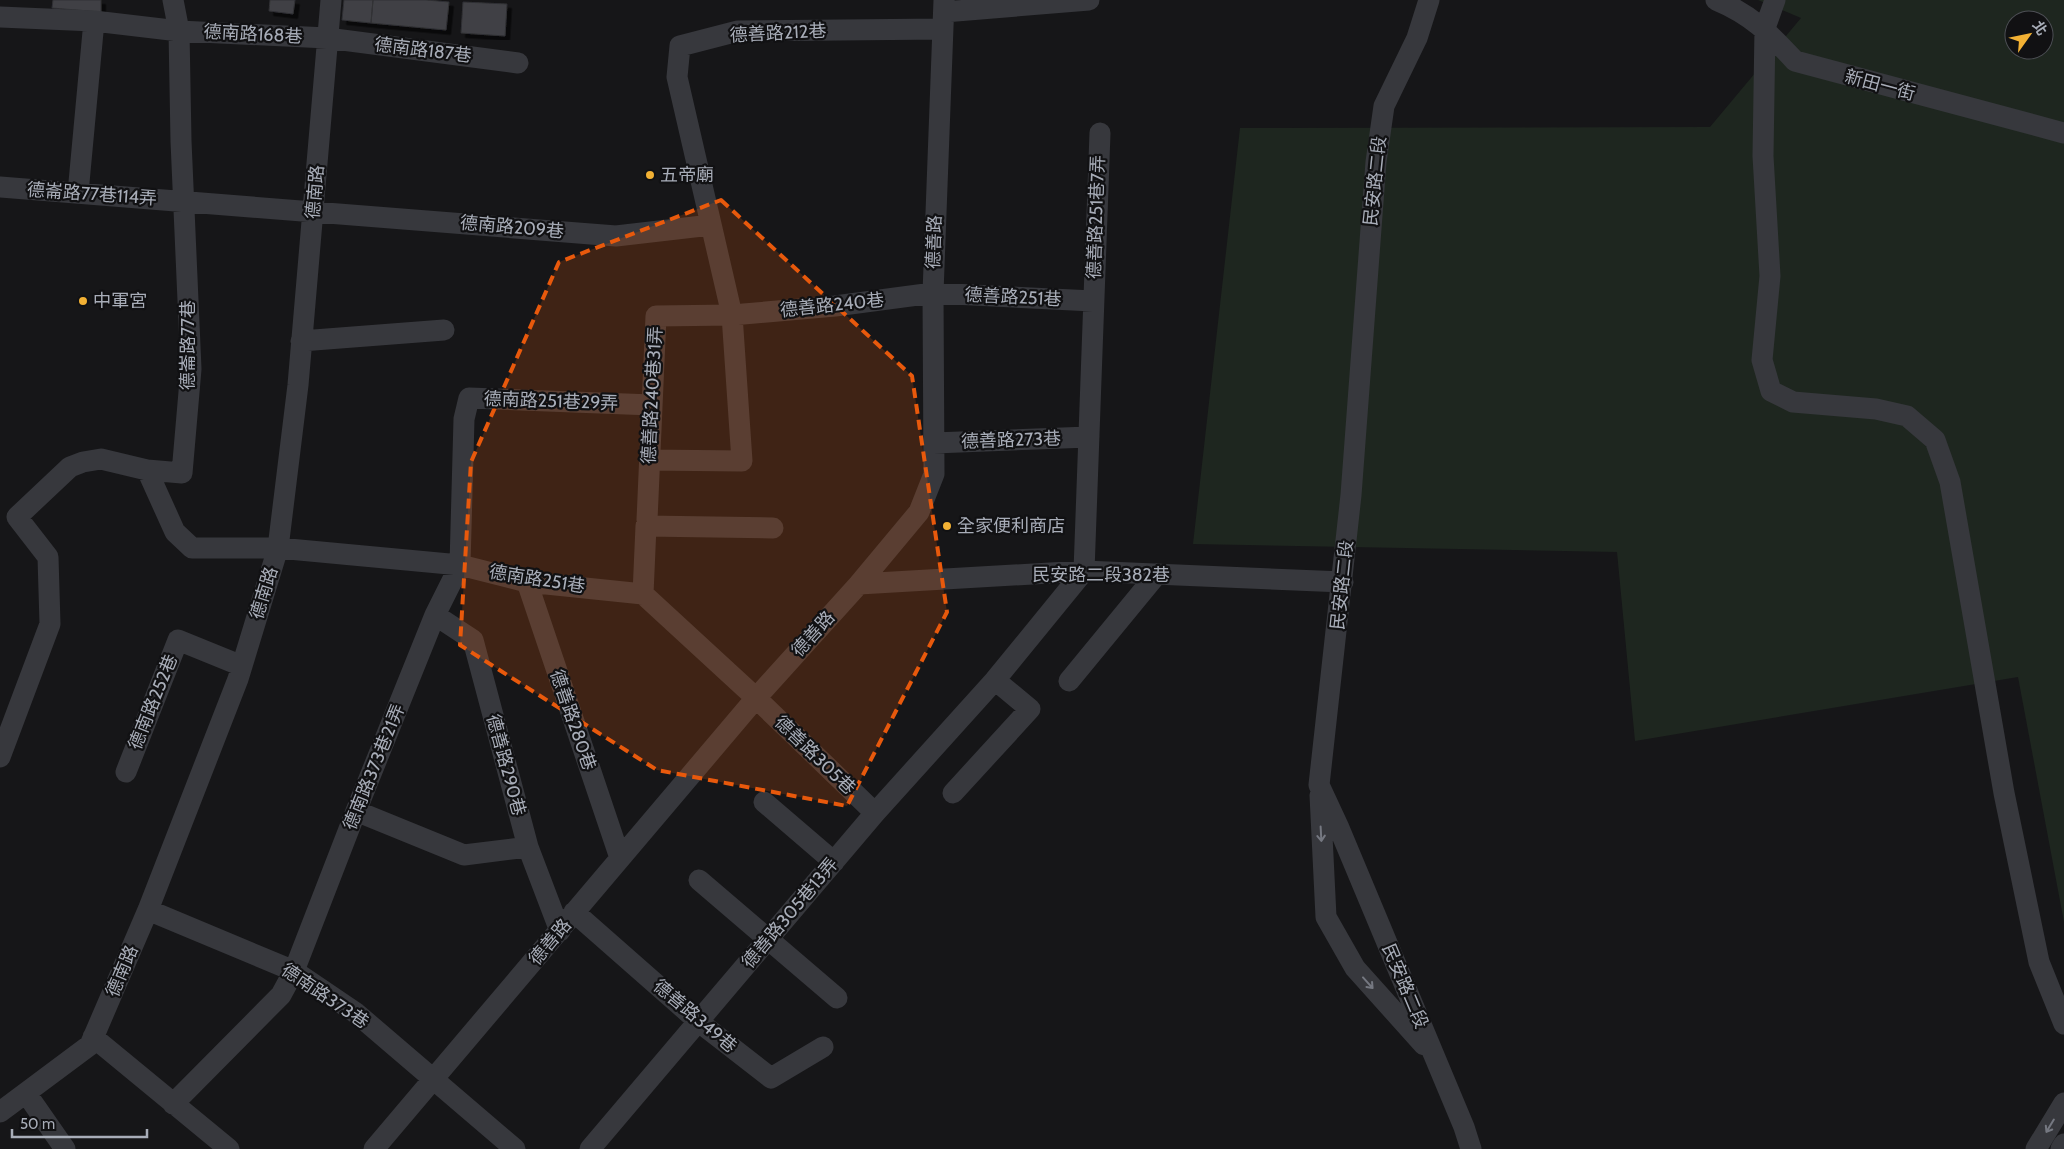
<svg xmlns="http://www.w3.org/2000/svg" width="2064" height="1149" font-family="Cabin,'Noto Sans TC',sans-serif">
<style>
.green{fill:#1e261f;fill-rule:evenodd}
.building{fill:#404145;stroke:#303034;filter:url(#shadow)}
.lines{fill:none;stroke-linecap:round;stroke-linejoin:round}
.minor{stroke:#37383d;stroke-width:21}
.oneway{stroke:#757881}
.marked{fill:#e8590c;fill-opacity:0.2;stroke:#e8590c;stroke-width:4;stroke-dasharray:10 6;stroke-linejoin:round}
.poi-dot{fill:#f2b134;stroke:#111113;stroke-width:2}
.labels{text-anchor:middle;stroke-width:4.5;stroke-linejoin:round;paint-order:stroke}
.street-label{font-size:18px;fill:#a8adb8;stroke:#111113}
.poi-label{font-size:18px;fill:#a8adb8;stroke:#111113;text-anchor:start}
</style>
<defs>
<filter id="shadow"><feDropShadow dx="4.5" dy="4.5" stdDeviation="0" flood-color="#0009"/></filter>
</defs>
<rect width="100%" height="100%" fill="#161618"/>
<path class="green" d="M1758 0H2064V922L2018 677 1635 741 1617 552 1193 544 1240 128 1710 127 1801 18ZM2014 20H2044V50H2014Z"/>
<path class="building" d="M53 0H101V12L52 8Z
M270 0H295L293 14 269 11Z
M344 0H373L371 23 342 20Z
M373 0H426L449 2 446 30 371 23Z
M463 2 507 4 505 36 461 33Z"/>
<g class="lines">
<path class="minor" d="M1429 0 1417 38 1384 106 1376 162 1351 495 1319 785 1339 828 1464 1127 1471 1149
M1716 0C1752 15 1769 33 1795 61L2064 133
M1775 0 1765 28 1763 156 1770 276 1762 360 1771 391 1793 402 1876 409 1907 416 1935 440 1950 482 2004 793 2039 962 2064 1024
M944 12 1089 0
M0 17 94 21 179 31 327 38 518 63
M0 187 616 236 711 225
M78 193 94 21
M301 341 444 330
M934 443 1089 437
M649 460 742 461 732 315 677 77 680 46 738 31 943 29
M147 470 175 532 192 548H278L460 565 527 582 643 594 756 698 875 813
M17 517 70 467 83 462 101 459 147 470 182 473 191 369 181 141 179 31 173 0
M647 520 656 316 732 315 835 306 933 293 1093 301
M527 582 620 858
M859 584 1084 571 1343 582
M643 594 646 526 773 528
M435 615 473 640 528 847 560 931
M1069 681 1157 574
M0 757 50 624 48 557 17 517
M126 772 178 640 242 666
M953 793 1030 709 995 680
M1320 795 1326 917 1355 968 1424 1045
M764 802 834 862
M356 811 464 855 528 847
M699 880 837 998
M148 910 294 971 356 1013 515 1149
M574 912 699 1022 771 1078 823 1047
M93 1037 229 1149
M26 1093 65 1149
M173 1104 281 995 294 971 356 811 435 615 460 565 464 419 469 398 652 405
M0 1112 90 1045 148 910 238 679 278 548 298 385 331 0
M374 1149 756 698 859 584 919 512 934 474 933 293 944 0
M590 1149 875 813 995 680 1084 571 1100 133
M2036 1149 2064 1103
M2061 1149 2064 1144"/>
</g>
<defs><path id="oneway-shaft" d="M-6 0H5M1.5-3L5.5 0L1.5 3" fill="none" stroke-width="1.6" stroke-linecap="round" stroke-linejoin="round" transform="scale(1.25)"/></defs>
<g class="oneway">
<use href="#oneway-shaft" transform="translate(1321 834) rotate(87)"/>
<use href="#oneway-shaft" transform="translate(1368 983) rotate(48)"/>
<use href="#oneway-shaft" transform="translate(2050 1126) rotate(121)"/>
</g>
<path class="marked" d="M721 200 912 376 947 612 847 806 657 770 460 645 471 462 559 262Z"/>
<g class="poi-dot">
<circle cx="650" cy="175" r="5"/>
<circle cx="83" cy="301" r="5"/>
<circle cx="947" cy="526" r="5"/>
</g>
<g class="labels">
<g class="street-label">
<text transform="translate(778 33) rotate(-3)" y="6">德善路212巷</text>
<text transform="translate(253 34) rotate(3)" y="6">德南路168巷</text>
<text transform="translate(423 50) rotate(7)" y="6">德南路187巷</text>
<text transform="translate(1880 85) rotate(15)" y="6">新田一街</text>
<text transform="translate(1375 181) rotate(-84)" y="6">民安路二段</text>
<text transform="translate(315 192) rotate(-85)" y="6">德南路</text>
<text transform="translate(92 194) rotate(4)" y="6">德崙路77巷114弄</text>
<text transform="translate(1096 217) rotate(-88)" y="6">德善路251巷7弄</text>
<text transform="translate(512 227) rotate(5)" y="6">德南路209巷</text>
<text transform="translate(934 242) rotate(-88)" y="6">德善路</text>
<text transform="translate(1013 297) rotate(3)" y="6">德善路251巷</text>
<text transform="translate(832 305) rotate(-6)" y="6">德善路240巷</text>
<text transform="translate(188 345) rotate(-90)" y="6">德崙路77巷</text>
<text transform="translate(652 395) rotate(-87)" y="6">德善路240巷31弄</text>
<text transform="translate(551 401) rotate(2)" y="6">德南路251巷29弄</text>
<text transform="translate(1011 440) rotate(-2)" y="6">德善路273巷</text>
<text x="1101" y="581">民安路二段382巷</text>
<text transform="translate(537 579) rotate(9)" y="6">德南路251巷</text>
<text transform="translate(1342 585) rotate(-84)" y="6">民安路二段</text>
<text transform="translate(264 593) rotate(-73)" y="6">德南路</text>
<text transform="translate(813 634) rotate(-48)" y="6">德善路</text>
<text transform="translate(153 702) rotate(-68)" y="6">德南路252巷</text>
<text transform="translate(573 720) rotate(71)" y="6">德善路280巷</text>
<text transform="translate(815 755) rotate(44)" y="6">德善路305巷</text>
<text transform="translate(506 765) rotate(75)" y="6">德善路290巷</text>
<text transform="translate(374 767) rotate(-68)" y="6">德南路373巷21弄</text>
<text transform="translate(790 913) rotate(-50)" y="6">德善路305巷13弄</text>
<text transform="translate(550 942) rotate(-50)" y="6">德善路</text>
<text transform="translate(122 971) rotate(-67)" y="6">德南路</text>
<text transform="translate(1405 986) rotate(67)" y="6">民安路二段</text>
<text transform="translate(325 996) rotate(34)" y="6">德南路373巷</text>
<text transform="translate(695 1016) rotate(40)" y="6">德善路349巷</text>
</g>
<g class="poi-label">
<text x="660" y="181">五帝廟</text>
<text x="93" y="307">中軍宮</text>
<text x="957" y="532">全家便利商店</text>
</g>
</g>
<g transform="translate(2029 35) rotate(57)"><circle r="24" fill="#111113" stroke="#4d4f55"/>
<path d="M0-4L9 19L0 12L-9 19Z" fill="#f2b134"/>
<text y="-8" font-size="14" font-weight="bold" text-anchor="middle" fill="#a8adb8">北</text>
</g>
<path d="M12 1129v8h135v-8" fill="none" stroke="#a8adb8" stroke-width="2.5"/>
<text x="20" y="1129" font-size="15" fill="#a8adb8" stroke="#111113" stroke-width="4" paint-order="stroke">50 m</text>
</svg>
